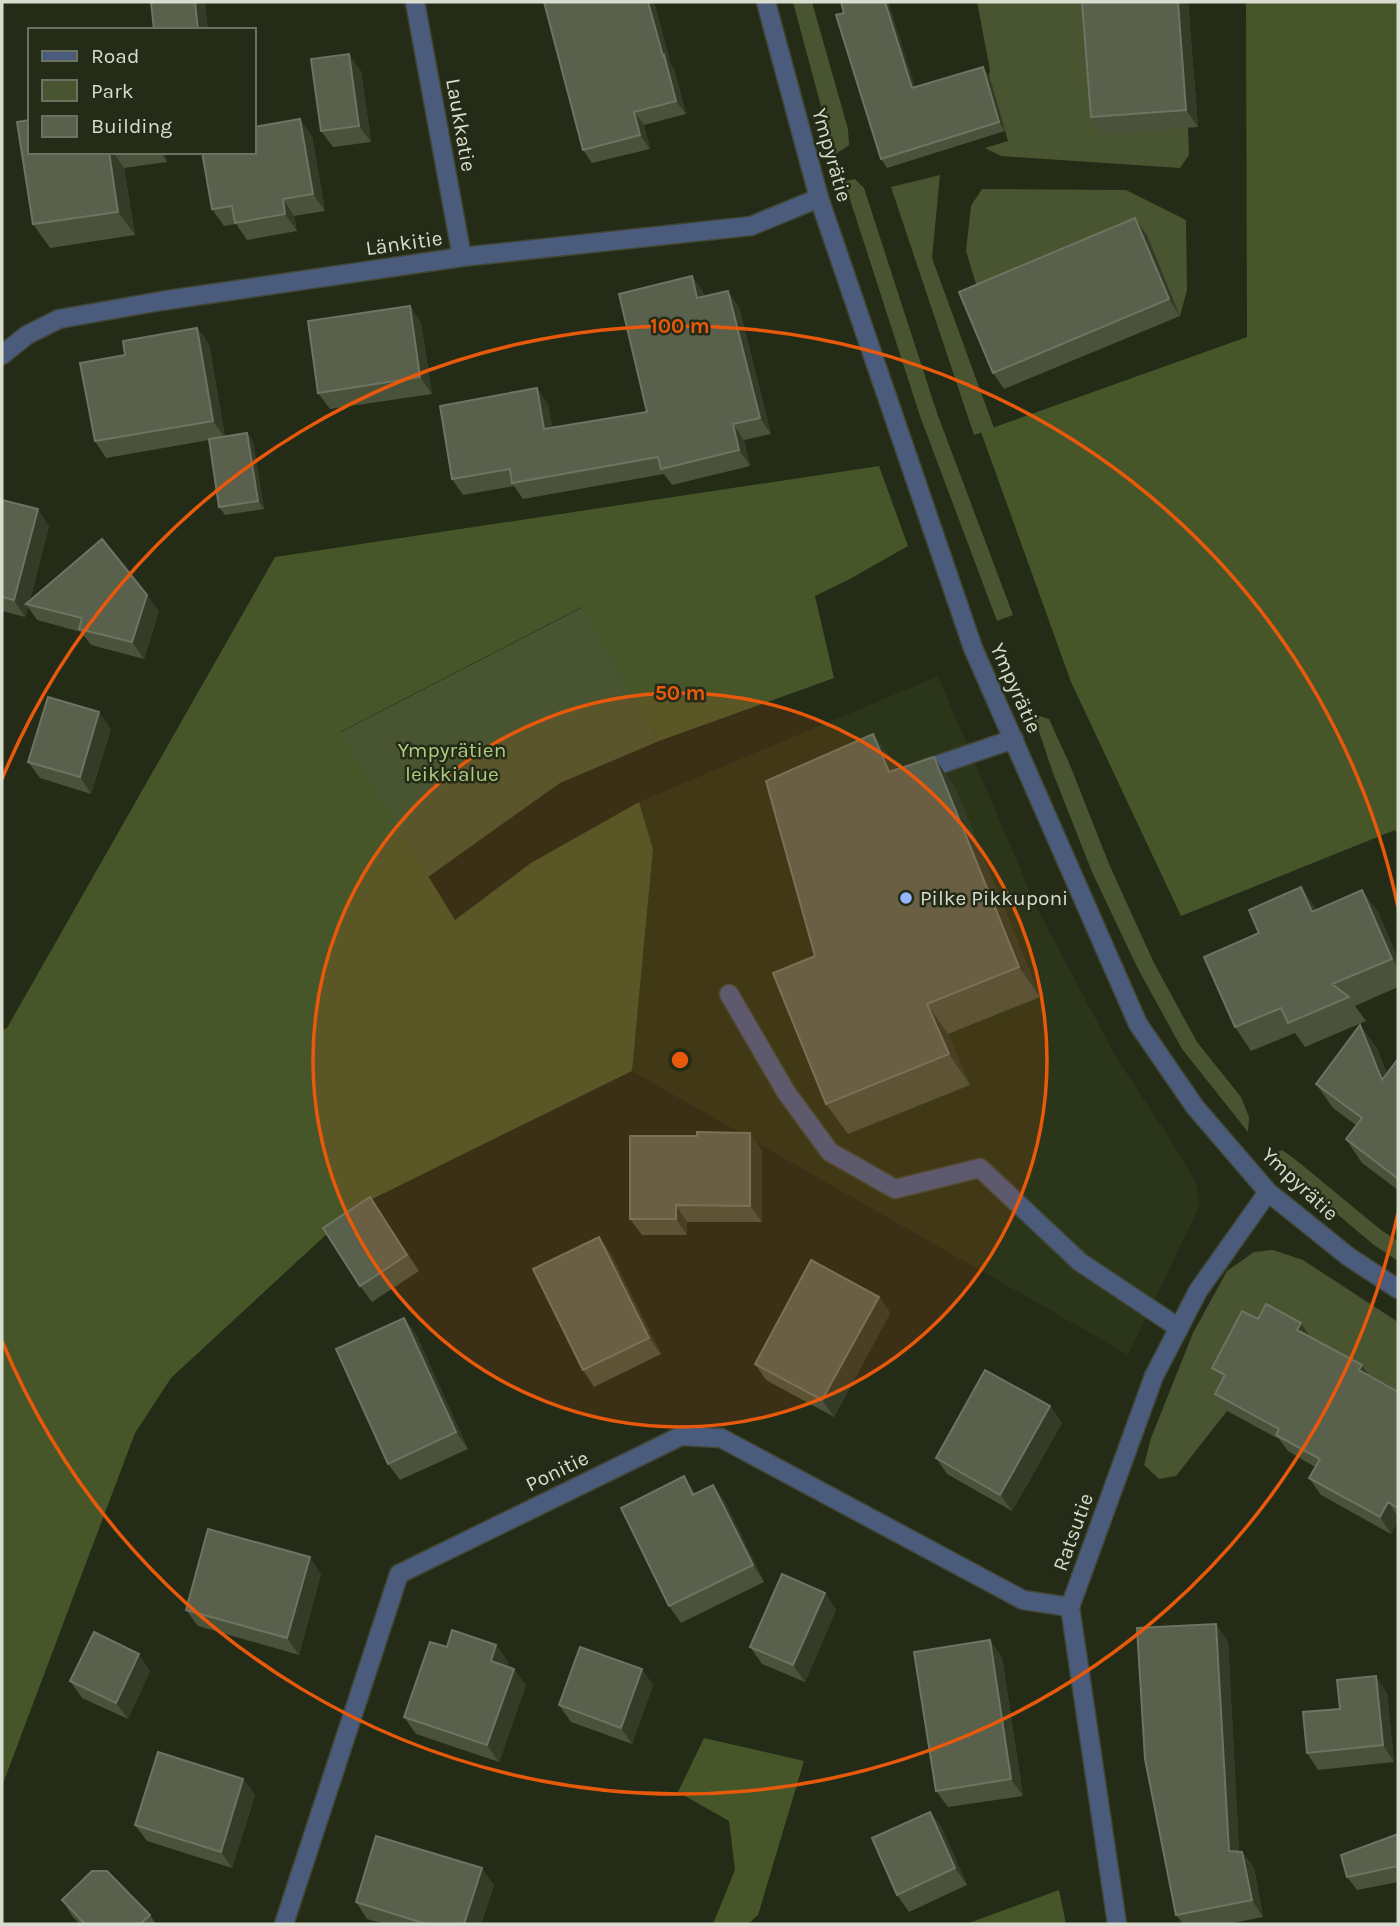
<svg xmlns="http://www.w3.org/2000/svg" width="1400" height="1926" font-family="Karla,sans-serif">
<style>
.built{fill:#2b3519}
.green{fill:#485530}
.forest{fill:#475629}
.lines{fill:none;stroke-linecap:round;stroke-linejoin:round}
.service-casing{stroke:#414735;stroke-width:21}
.minor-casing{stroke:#414735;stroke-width:21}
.tertiary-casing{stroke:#414735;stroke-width:21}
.service{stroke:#4a5b7c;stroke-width:18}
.minor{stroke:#4a5b7c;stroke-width:18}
.tertiary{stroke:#4a5b7c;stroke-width:18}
.wall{fill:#4a523c}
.shaded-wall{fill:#343c27}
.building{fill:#59604c;stroke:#6d7461;stroke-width:2}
.ring{fill:none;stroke:#e8590c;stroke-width:3.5}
.poi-dot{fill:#94b7fd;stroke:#242b17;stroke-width:2.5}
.labels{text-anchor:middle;stroke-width:5;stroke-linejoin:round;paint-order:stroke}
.street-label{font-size:21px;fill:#d8ddd0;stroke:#242b17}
.park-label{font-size:21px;fill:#b0ca82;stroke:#242b17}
.poi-label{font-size:21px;fill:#d8ddd0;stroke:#242b17;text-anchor:start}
.centre{fill:#e8590c;stroke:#242b17;stroke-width:3.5}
.ring-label{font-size:21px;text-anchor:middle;font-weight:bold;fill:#e8590c;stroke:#242b17;stroke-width:5;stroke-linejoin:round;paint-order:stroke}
</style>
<rect width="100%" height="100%" fill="#242b17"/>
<path class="built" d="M938 676 1037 908 1116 1057 1174 1145 1196 1183 1200 1205 1128 1355 632 1071 653 849 639 802Z"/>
<path class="green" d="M793 2H812L848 129 849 145 834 155Z
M977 2H1093L1103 133 1188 127 1189 155 1180 168 1001 156 985 148 1008 141 989 75 990 70Z
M940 175 932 258 994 428 974 435 891 187Z
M855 179 864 188 937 413 1013 615 997 621 920 416 844 181Z
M982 189 1126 190 1186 220 1187 290 1180 316 980 297 966 251 971 206Z
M583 607 659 741 560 783 428 877 339 733Z
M1033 714 1049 719 1070 765 1109 864 1154 963 1197 1042 1241 1097 1249 1117 1248 1132 1182 1049 1137 967 1092 872 1053 773Z
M1282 1150 1296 1160 1381 1230 1398 1241V1261L1374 1245 1268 1156Z
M1273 1250 1303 1260 1398 1322V1402L1237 1392 1227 1411 1176 1476 1159 1479 1144 1465 1151 1438 1193 1333 1227 1271 1254 1252Z"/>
<path class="forest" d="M1246 2H1398V835L1395 830 1181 916 1071 682 981 432 1247 337Z
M879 466 908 546 848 580 815 596 834 678 659 741 582 607 340 732 455 920 531 863 639 802 653 849 632 1071 356 1207 171 1378 135 1433 2 1786V1030L7 1028 275 557Z
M704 1738 804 1761 758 1915 748 1924H713L735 1870 729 1821 678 1792Z
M1059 1890 1066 1924H966Z"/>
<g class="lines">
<defs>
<path id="service" d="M923 770 1014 739
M729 994 786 1092 830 1152 895 1189 980 1168 1080 1262 1179 1328"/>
<path id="minor" d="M415 2 462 257
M2 355 27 335 59 319 161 301 462 257 751 226 819 198
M284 1924 399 1574 681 1436 721 1438 1023 1600 1070 1607
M1117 1924 1070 1607 1154 1376 1198 1291 1268 1192"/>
<path id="tertiary" d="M766 2 819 198 973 648 1138 1024 1195 1107 1268 1192 1349 1257 1398 1289"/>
</defs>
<use href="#service" class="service-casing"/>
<use href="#minor" class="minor-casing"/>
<use href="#tertiary" class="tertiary-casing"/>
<use href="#service" class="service"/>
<use href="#minor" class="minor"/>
<use href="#tertiary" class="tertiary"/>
</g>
<path class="wall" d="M544 2H654L671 65 674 69 686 114 644 125 650 149 592 163 583 150Z
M841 2H888L915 87 989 75 1005 131 887 168 881 159Z
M1188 2 1198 127 1103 134 1091 117Z
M361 71 371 142 333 147 321 131Z
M312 136 325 211 294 216 297 231 247 240 236 224 224 226 212 209Z
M30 152H165L167 162 124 168 135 235 50 248 33 224Z
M1147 235 1180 316 1004 389 993 373Z
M692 276 703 292 704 296 739 307 771 434 744 440 750 466 672 485 664 474 523 499 514 486 463 495 452 479 548 404 552 428 647 412Z
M410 306 421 323 432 394 330 409 318 393Z
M197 328 209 344 225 437 247 433 253 442 264 509 225 515 219 507 209 440 106 458 95 441 125 355Z
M2 500 49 526 30 600 159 611 144 659 91 645 81 632 37 620 28 607 25 617 2 611Z
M111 729 91 794 40 778 28 762Z
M873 734 895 764 897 770 934 757 955 788 1040 997 948 1034 970 1085 848 1134 826 1104 815 956Z
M1362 890 1379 914 1398 959V987L1355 1006 1366 1021 1305 1047 1295 1033 1251 1051 1235 1027 1317 910Z
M1360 1025 1377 1049 1387 1074 1398 1059V1190L1362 1163 1346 1139 1356 1125 1333 1108 1316 1084Z
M697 1136 762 1150V1222H687V1235H642L630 1219Z
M370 1197 419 1271 372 1302 360 1286Z
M599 1237 611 1254 661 1354 594 1387 583 1370Z
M879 1297 890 1313 834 1417 766 1380 755 1364Z
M404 1318 416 1334 468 1449 400 1480 388 1464Z
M1258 1319 1310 1337 1369 1376 1398 1392V1521L1391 1534 1321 1495 1309 1478 1315 1467 1288 1451 1279 1439 1227 1411 1215 1394 1222 1382 1212 1368Z
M1050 1406 1062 1423 1012 1511 947 1474 936 1458Z
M713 1485 725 1502 764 1582 681 1623 669 1606 696 1494Z
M321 1574 299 1655 198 1626 186 1610Z
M825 1593 836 1610 805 1682 762 1664 750 1647Z
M1228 1641 1239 1852H1242L1254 1868 1263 1917 1227 1924H1183L1176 1915Z
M496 1645 508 1662 507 1666 526 1685 499 1762 416 1734 404 1717Z
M1002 1657 1023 1796 948 1807 936 1791Z
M150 1671 128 1719 82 1698 70 1681Z
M653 1685 632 1744 571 1722 559 1705Z
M1387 1693 1394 1762 1318 1770 1307 1753 1340 1709Z
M243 1779 255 1795 232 1868 147 1841 135 1825Z
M930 1812 942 1828 967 1885 909 1912 897 1895Z
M1398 1834V1882L1357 1890 1347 1877Z
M494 1885 481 1924H385L367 1919 356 1902Z
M62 1900 150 1915 156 1924H80L73 1917Z"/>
<path class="shaded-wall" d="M195 2H205L208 30H198Z
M648 2H654L671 65 674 69 686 114 676 101 663 56Z
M885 2H888L918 96 912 88Z
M1178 2H1188L1198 127 1186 110Z
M349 54 361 71 371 142 359 126Z
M983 67 989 75 1005 131 999 122Z
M634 112 644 125 650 149 640 135Z
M300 119 312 136 325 211 313 194Z
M109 152H113L124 168 135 235 118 212Z
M160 152H165L167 162Z
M283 199 294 216 297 231 285 214Z
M1135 218 1147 235 1180 316 1169 299Z
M692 276 703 292 709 314 697 298Z
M728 291 739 307 771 434 760 418Z
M410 306 421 323 432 394 420 377Z
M197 328 209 344 225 438 213 421Z
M537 388 548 404 556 445 544 429Z
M733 424 744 440 750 466 739 450Z
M247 433 253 442 264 509 258 501Z
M38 509 49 526 29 604H26L28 607 25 617 14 600Z
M147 595 159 611 144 659 132 642Z
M99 712 111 729 91 794 80 777Z
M873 734 895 764 910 802 889 772Z
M934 757 955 788 1040 997 1019 967Z
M1301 887 1318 911 1312 912Z
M1362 890 1379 914 1398 959V968L1392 959Z
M927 1004 948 1034 970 1085 949 1054Z
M1360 1025 1377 1049 1398 1103 1382 1080Z
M750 1133 762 1150V1222L750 1206Z
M676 1205 687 1222V1235L676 1219Z
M599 1237 611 1254 661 1354 649 1338Z
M879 1297 890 1313 834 1417 822 1400Z
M404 1318 416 1334 468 1449 456 1432Z
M1301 1323 1312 1340 1297 1330Z
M1362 1365 1373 1382 1359 1370Z
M1050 1406 1062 1423 1012 1511 1000 1495Z
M684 1476 695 1493 705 1512 693 1495Z
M713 1485 725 1502 764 1582 753 1565Z
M1388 1502 1398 1517V1521L1391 1534 1380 1517Z
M310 1557 321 1574 299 1655 287 1638Z
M825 1593 836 1610 805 1682 793 1665Z
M1216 1624 1228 1641 1240 1868 1229 1851Z
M990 1640 1002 1657 1023 1796 1011 1779Z
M496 1645 508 1662 503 1678 491 1661Z
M139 1654 150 1671 128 1719 116 1703Z
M514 1669 526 1685 499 1762 487 1745Z
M642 1669 653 1685 632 1744 621 1728Z
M1376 1676 1387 1693 1394 1762 1383 1745Z
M243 1779 255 1795 232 1868 221 1852Z
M930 1812 942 1828 967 1885 955 1868Z
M1242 1852 1254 1868 1263 1917 1252 1900Z
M482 1868 494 1885 481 1924H464Z"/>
<path class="building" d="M151 2H195L198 30H154Z
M544 2H648L663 56 664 55 676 101 634 112 640 135 583 150Z
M841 2H885L912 88 983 67 999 122 881 159 836 15 844 13Z
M1082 2H1178L1186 110 1091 117Z
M349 54 359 126 321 131 311 59Z
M300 119 313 194 283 199 285 214 235 223 232 206 212 209 202 152H254V127Z
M30 120V152H109L118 212 33 224 17 122Z
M1135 218 1169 299 993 373 959 292Z
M692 276 697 298 728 291 760 418 733 424 739 450 661 469 658 457 512 483 510 469 452 479 440 406 537 388 544 429 647 412 619 294Z
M410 306 420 377 318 393 308 321Z
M197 328 213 421 95 441 80 363 125 355 123 341Z
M247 433 258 501 219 507 209 439Z
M2 500 38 509 14 600 2 597Z
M102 539 147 595 132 642 79 629 82 618 26 604Z
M48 697 99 712 80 777 28 762Z
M873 734 889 772 934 757 1019 967 927 1004 949 1054 826 1104 773 973 815 956 766 781Z
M1301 887 1312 912 1362 890 1392 959 1332 984 1349 997 1288 1023 1281 1008 1235 1027 1204 957 1259 933 1249 910Z
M1360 1025 1382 1080 1398 1059V1177L1397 1178 1346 1139 1362 1118 1316 1084Z
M697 1132 750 1133V1206L676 1205V1219H630V1136H697Z
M370 1197 407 1255 360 1286 323 1228Z
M599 1237 649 1338 583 1370 533 1269Z
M811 1260 879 1297 822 1400 755 1364Z
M1266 1304 1301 1323 1297 1330 1362 1365 1359 1370 1398 1392V1508L1388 1502 1380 1517 1309 1478 1320 1459 1276 1435 1279 1429 1215 1394 1225 1375 1212 1368 1242 1311 1258 1319Z
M404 1318 456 1432 388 1464 336 1349Z
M985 1370 1050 1406 1000 1495 936 1458Z
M684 1476 693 1495 713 1485 753 1565 669 1606 621 1508Z
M208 1529 310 1557 287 1638 186 1610Z
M782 1574 825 1593 793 1665 750 1647Z
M1216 1624 1229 1851 1242 1852 1252 1900 1176 1915 1145 1759 1137 1628Z
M452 1630 496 1645 491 1661 514 1669 487 1745 404 1717 430 1642 447 1647Z
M94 1632 139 1654 116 1703 70 1681Z
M990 1640 1011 1779 936 1791 914 1652Z
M580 1647 642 1669 621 1728 559 1705Z
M1376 1676 1383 1745 1307 1753 1303 1712 1340 1709 1337 1680Z
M158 1752 243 1779 221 1852 135 1825Z
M930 1812 955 1868 897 1895 872 1838Z
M1398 1834V1866L1347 1877 1341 1855Z
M376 1836 482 1868 464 1924H426L356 1902Z
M92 1871H107L150 1915 140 1924H85L62 1900Z"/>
<circle cx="680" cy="1060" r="367" fill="#e8590c" fill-opacity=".12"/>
<g class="ring">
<circle cx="680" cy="1060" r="367"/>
<path d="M1398 1213A734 734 0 0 1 2 1341M2 779A734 734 0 0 1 1398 907"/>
</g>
<circle class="poi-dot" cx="906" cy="898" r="7"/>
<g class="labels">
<g class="street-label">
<text transform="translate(461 125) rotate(80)" y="7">Laukkatie</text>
<text transform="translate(832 155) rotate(74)" y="7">Ympyrätie</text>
<text transform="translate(404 243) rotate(-8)" y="7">Länkitie</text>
<text transform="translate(1016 688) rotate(66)" y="7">Ympyrätie</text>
<text transform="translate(1300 1184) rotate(43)" y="7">Ympyrätie</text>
<text transform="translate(557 1471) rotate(-26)" y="7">Ponitie</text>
<text transform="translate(1073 1532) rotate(-70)" y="7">Ratsutie</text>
</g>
<g class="park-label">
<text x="452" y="757">Ympyrätien<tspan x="452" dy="24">leikkialue</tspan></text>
</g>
<g class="poi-label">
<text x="920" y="905">Pilke Pikkuponi</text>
</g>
</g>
<circle cx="680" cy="1060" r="10" class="centre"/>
<g class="ring-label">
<text x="680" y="333">100 m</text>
<text x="680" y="700">50 m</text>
</g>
<rect width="1400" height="1926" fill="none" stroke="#d8ddd0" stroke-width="7"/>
<rect x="28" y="28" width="228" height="126" fill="#242b17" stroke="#6c7261" stroke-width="2"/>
<rect x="42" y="51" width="35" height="10" fill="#4a5b7c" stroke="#6c7261" stroke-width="2"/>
<text x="91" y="63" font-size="21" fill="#d8ddd0">Road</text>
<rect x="42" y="80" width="35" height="21" fill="#485530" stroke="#6c7261" stroke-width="2"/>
<text x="91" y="98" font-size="21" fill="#d8ddd0">Park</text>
<rect x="42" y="116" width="35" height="21" fill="#59604c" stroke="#6c7261" stroke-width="2"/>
<text x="91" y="133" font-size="21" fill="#d8ddd0">Building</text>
</svg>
